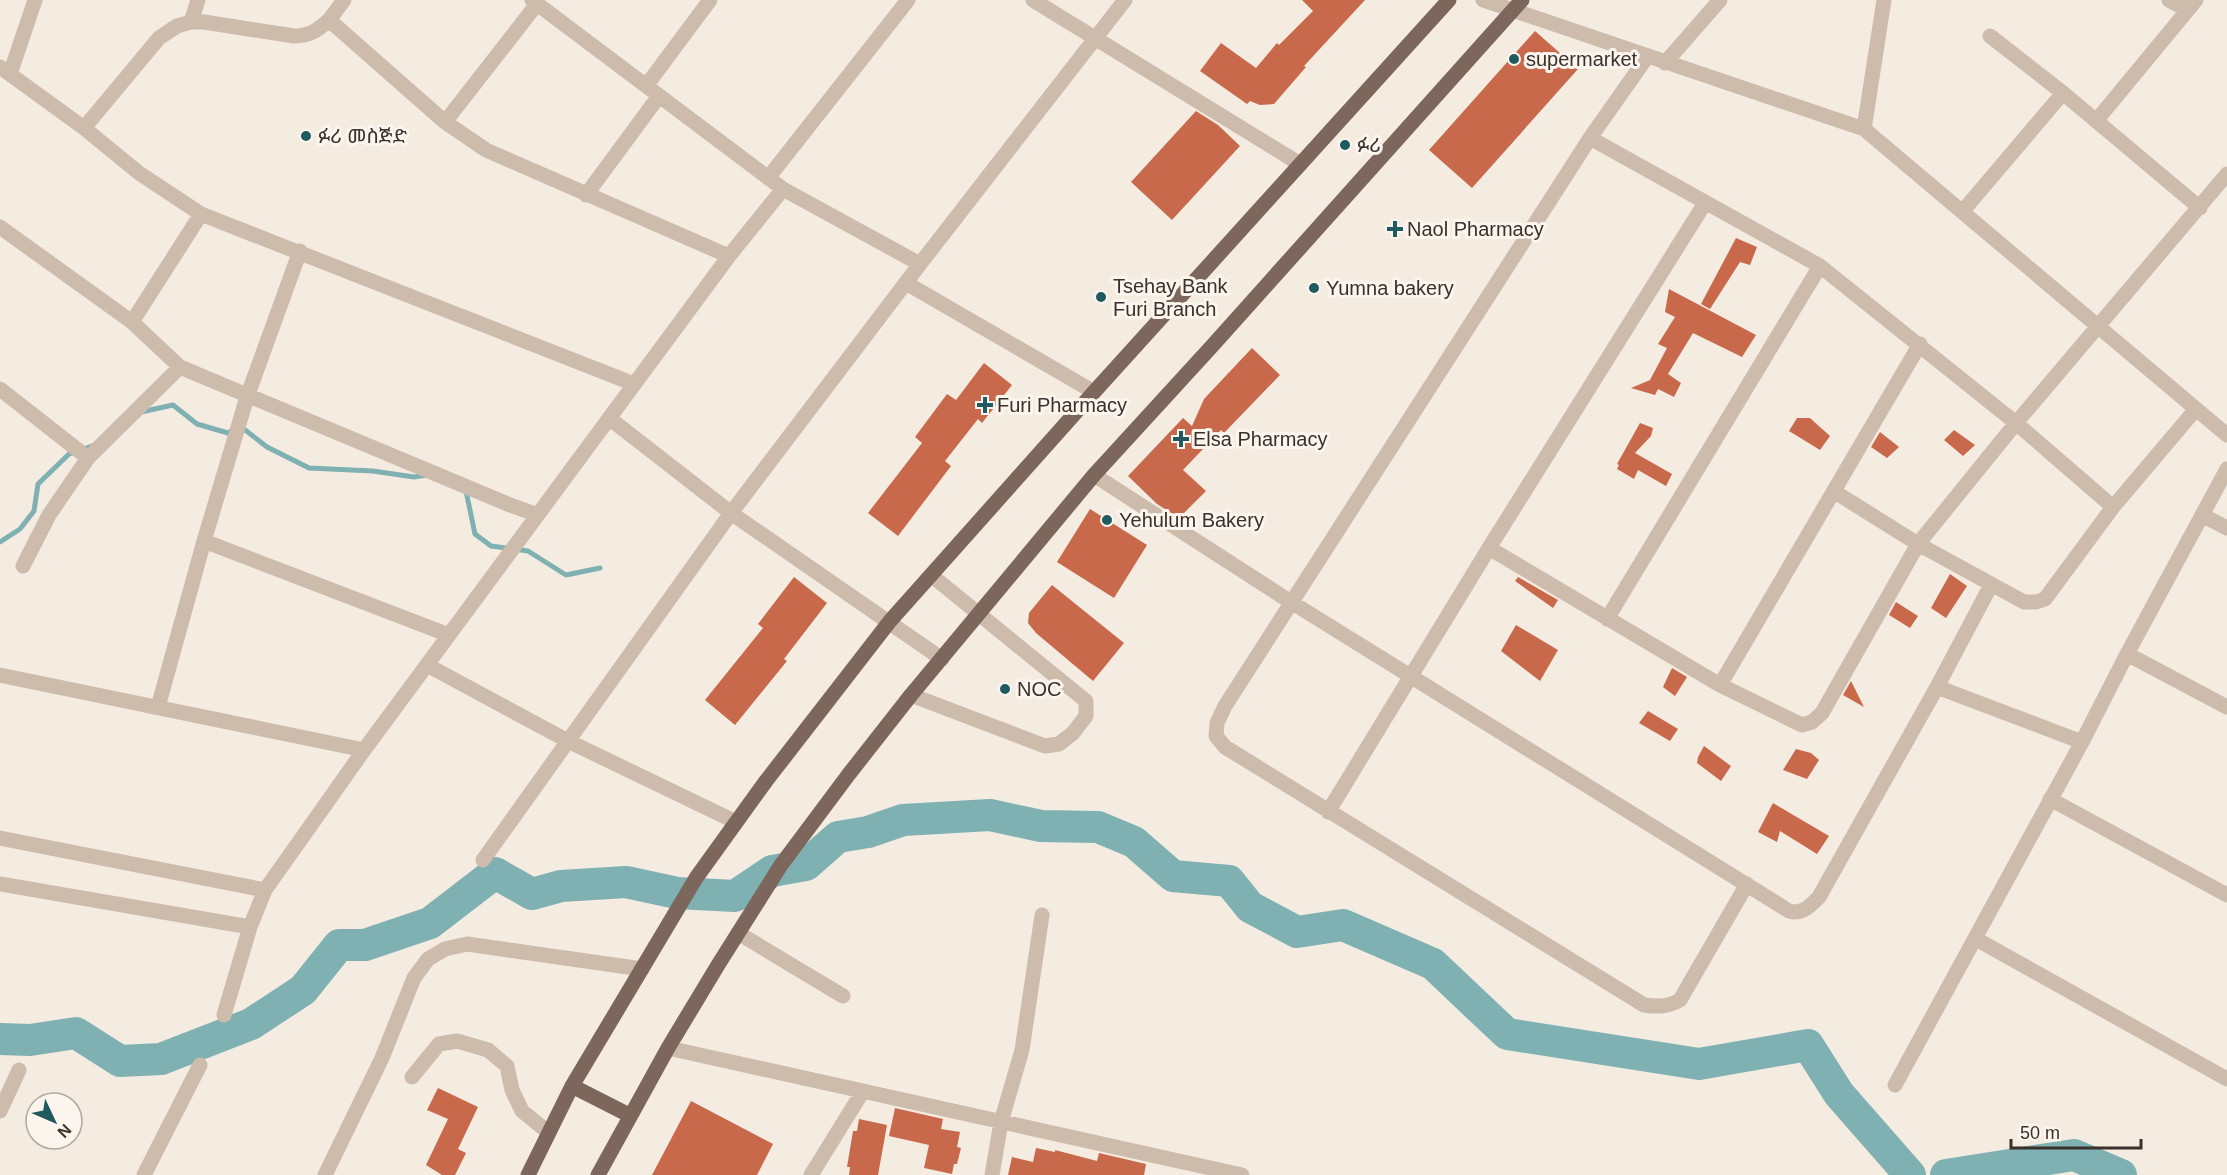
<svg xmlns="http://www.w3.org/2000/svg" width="2227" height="1175" font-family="Helvetica,'Noto Sans Ethiopic',sans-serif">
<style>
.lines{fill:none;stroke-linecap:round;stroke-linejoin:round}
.stream{stroke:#7fb0b2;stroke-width:5}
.river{stroke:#7fb0b2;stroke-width:32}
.building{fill:#c8694b}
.minor{stroke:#cdbbac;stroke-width:15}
.major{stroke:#7d675c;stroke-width:15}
.poi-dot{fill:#1f5a5e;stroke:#fbf5ee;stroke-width:2}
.labels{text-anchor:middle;stroke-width:6;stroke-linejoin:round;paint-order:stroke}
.poi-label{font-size:20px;fill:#3b302b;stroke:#fbf5ee;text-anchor:start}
</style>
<rect width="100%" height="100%" fill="#f4ebe1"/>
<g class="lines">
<path class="stream" d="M141 412 173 405 197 424 228 433 240 426 267 447 309 468 373 471 414 477 427 475
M466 491 475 534 491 546 528 551 566 575 600 568
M0 542 20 529 34 511 38 484 69 454 95 445"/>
<path class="river" d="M0 1039 30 1040 76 1033 120 1061 161 1059 251 1024 303 990 339 945H365L430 923 495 873 532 894 561 886 626 882 677 893 735 896 772 871 806 865 838 837 868 832 903 820 990 815 1041 826 1098 827 1134 842 1173 876 1229 881 1250 907 1297 932 1343 925 1433 964 1507 1034 1699 1064 1808 1045 1839 1094 1910 1175
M1946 1175 2074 1155 2121 1175"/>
</g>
<path class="building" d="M1302 0H1365L1304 66 1306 67 1274 104 1260 105 1250 101 1247 104 1200 71 1221 43 1256 68 1277 43 1279 45 1313 11Z
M1535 31 1578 69 1472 188 1429 150Z
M1196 111 1218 125 1240 146 1172 220 1131 182Z
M1736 238 1757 247 1750 265 1740 262 1710 309 1701 304Z
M1669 289 1756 335 1742 357 1693 333 1668 374 1681 383 1674 397 1658 389 1655 395 1631 388 1650 380 1667 348 1658 344 1675 317 1665 312Z
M1252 348 1280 375 1224 433 1221 430 1183 470 1206 491 1179 518 1157 504 1128 476 1183 418 1192 426 1204 399Z
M984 363 1012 385 982 423 978 419 945 461 951 466 898 536 868 513 922 443 915 437 947 394 956 400Z
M1797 418H1810L1830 436 1820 450 1789 431Z
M1640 423 1653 428 1651 436 1635 453 1672 474 1666 486 1638 470 1634 479 1617 469 1619 465 1617 464Z
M1954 430 1975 445 1963 456 1944 440Z
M1880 432 1899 447 1887 458 1871 447Z
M1090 509 1147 545 1114 598 1057 562Z
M1950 574 1967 586 1946 618 1931 608Z
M794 577 827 603 784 659 787 661 735 725 705 700 763 628 758 624Z
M1518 577 1558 600 1553 608 1515 581Z
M1052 585 1124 643 1093 681 1036 633 1028 623 1029 613Z
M1896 602 1918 616 1910 628 1889 615Z
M1516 625 1558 650 1540 681 1501 651Z
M1672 668 1687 677 1675 696 1663 687Z
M1851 681 1864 707 1843 695Z
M1648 711 1678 729 1670 741 1639 723Z
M1704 746 1731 766 1721 781 1697 763 1698 757Z
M1796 749 1811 753 1819 760 1807 779 1783 770Z
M1773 803 1829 836 1817 854 1780 831 1777 842 1758 832Z
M438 1088 478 1107 458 1149 466 1153 455 1175H442L426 1165 448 1119 427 1110Z
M691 1101 773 1144 757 1175H652Z
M895 1108 943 1119 941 1129 960 1132 957 1147 961 1148 957 1164H954L952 1174 924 1168 929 1145 889 1136Z
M859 1119 887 1125 878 1175H849L850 1167H847L853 1131H857Z
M1036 1148 1055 1152V1150L1097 1161 1099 1153 1146 1164 1144 1175H1008L1012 1157 1033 1162Z"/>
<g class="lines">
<path class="minor" d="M532 0 783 189 920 264
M1033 0 1300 164
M1483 0 1864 129 2227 435
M2169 0 2188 10
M329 20 344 0
M191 22 198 0
M1990 36 2063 93 2200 208
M1647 57 1590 138 1225 706 1217 723 1216 736 1225 747 1644 1005C1658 1007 1667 1007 1680 1000L1747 884
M1665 63 1720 0
M0 67 84 128 139 173 201 214 634 384
M10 74 35 0
M646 86 710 0
M2096 121 2196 0
M445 122 537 4
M84 128 159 38 177 26 191 22H204L294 36C309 36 317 31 329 20L445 122 486 150 729 256 364 750 265 890 250 927 224 1015
M1864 129 1884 0
M1590 138 1820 266 2016 423 2113 507
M768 178 908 0
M586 195 659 96
M1962 212 2063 93
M0 227 132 322 180 367 88 458 0 389
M729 256 783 189
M906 283 1094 392
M132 322 201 214
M180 367 510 505 538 515
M609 418 731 513 942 659
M1094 475 1291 602 1789 911C1802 915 1810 906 1819 897L1937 687 1991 585
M1835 492 1918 544 2024 602H2036L2045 599 2113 507 2196 409
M2202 515 2227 528
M204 541 449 635
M1489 548 1720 685 1802 725 1812 722 1822 713 1918 544 2016 423 2227 174
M23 566 49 515 88 458
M1607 619 1820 266
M2127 654 2227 707
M427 665 568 741 736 822
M0 675 364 750
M1720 685 1920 344
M1937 687 2082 742
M911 695 1045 746 1059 744 1073 733 1086 716V701L931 575
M158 707 204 541 247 397 300 251
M2050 799 2227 895
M1328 812 1489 548 1705 203
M0 838 265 890
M483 860 731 513 920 264 1125 0
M0 884 250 927
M738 933 843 996
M1976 939 2227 1079
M668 1048 1242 1175
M412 1077 439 1044 457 1041 488 1050 507 1066 512 1090 522 1111 548 1132
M1895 1085 2082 742 2127 654 2227 469
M0 1111 19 1070
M144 1175 200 1065
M325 1175 382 1058 414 978 428 959 445 949 467 944 642 969
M811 1175 863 1091
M992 1175 1001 1122 1022 1050 1042 915"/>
<path class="major" d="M572 1086 629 1115
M528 1175 572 1086 696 878 766 781 890 621 1094 392 1449 0
M598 1175 668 1048 718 965 781 865 849 774 911 695 1094 475 1213 345 1522 0"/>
</g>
<g class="poi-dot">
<circle cx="1514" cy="59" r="6"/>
<circle cx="306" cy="136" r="6"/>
<circle cx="1345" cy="145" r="6"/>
<path d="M1392 220h6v6h6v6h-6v6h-6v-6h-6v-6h6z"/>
<circle cx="1314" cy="288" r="6"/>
<circle cx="1101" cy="297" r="6"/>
<path d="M982 396h6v6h6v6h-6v6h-6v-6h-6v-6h6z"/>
<path d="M1178 430h6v6h6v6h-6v6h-6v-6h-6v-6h6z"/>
<circle cx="1107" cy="520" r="6"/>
<circle cx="1005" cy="689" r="6"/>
</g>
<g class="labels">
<g class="poi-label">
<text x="1526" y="66">supermarket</text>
<text x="318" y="143">ፉሪ መስጅድ</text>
<text x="1357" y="152">ፉሪ</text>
<text x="1407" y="236">Naol Pharmacy</text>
<text x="1113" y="293">Tsehay Bank<tspan x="1113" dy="23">Furi Branch</tspan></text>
<text x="1326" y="295">Yumna bakery</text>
<text x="997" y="412">Furi Pharmacy</text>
<text x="1193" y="446">Elsa Pharmacy</text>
<text x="1119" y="527">Yehulum Bakery</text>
<text x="1017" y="696">NOC</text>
</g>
</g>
<g transform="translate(54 1121) rotate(134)"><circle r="28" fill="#fbf5ee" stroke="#aea6a0" stroke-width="1.5"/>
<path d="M0-4.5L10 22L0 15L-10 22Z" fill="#1f5a5e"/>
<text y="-9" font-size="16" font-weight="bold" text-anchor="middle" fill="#3b302b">N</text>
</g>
<path d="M2011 1139v9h130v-9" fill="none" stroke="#3b302b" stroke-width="3"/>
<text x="2020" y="1139" font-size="18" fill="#3b302b" stroke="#fbf5ee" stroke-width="4.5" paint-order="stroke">50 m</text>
</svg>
